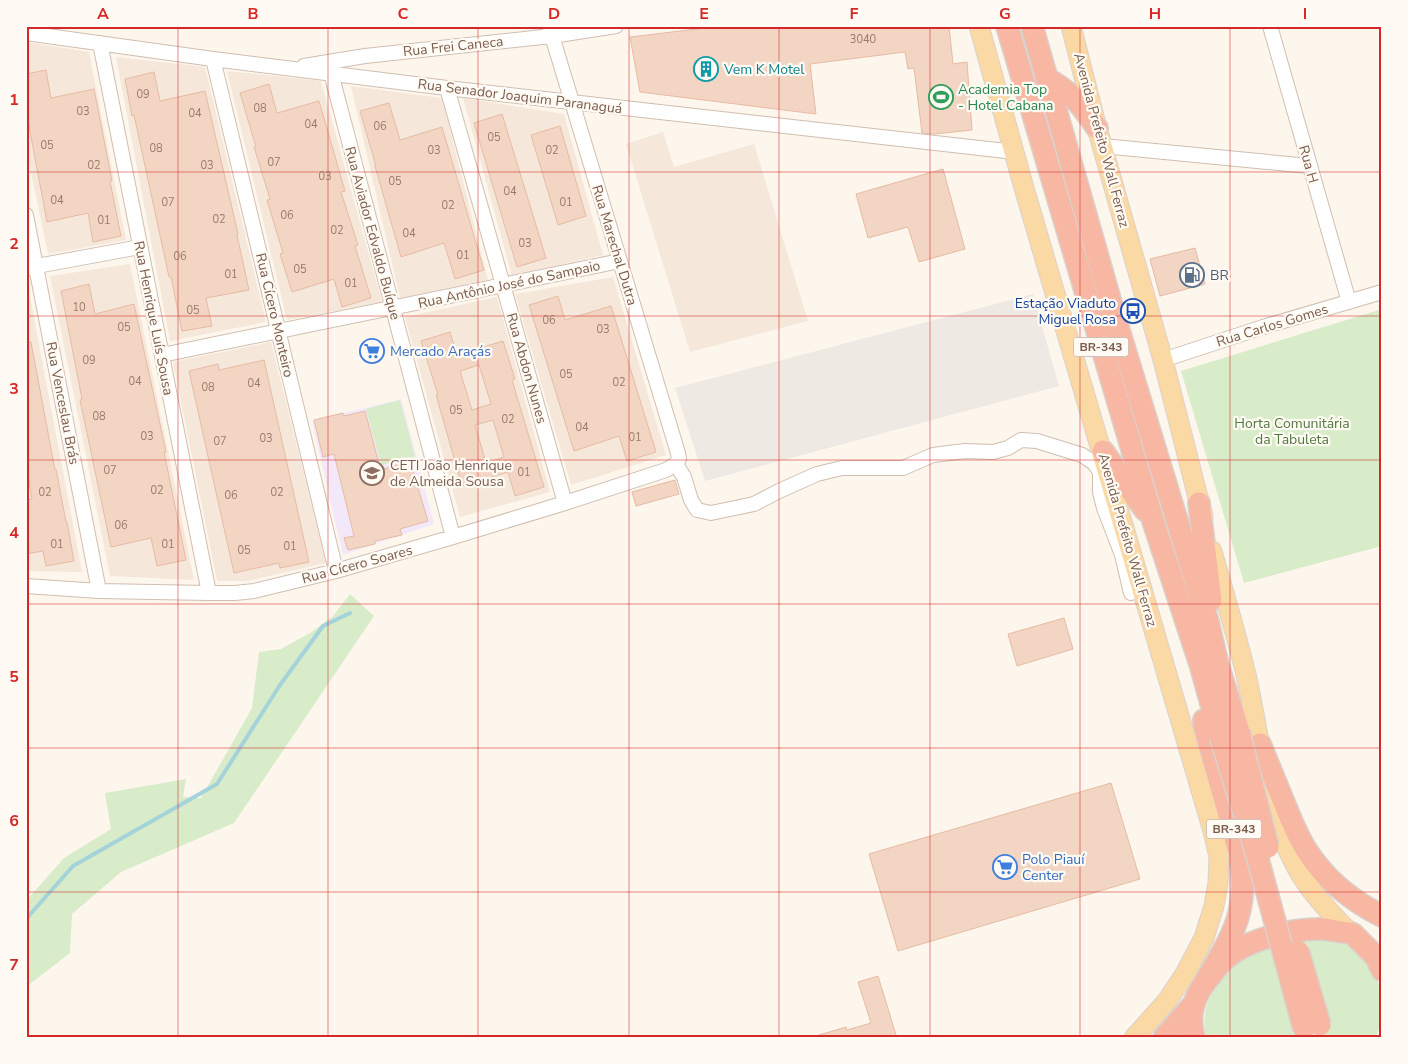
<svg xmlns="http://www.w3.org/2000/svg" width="1408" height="1064" font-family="'Nunito Sans',sans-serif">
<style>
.residential{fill:#f5e8da}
.industrial{fill:#efe9e4}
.education{fill:#f3e8fa}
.green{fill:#d8ecc9}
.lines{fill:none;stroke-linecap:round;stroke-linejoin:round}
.stream{stroke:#a5d3da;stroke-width:4}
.building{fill:#f3d5c3;stroke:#e6bba3;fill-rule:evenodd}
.minor-casing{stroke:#d1beb0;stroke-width:16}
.major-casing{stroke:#dad1cd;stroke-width:21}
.highway-casing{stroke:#dad1cd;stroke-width:24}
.minor{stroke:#fff;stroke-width:14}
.major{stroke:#fbd9a5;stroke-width:19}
.highway{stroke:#f7b7a3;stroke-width:21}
.highway-bridge-casing{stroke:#dad1cd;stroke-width:24;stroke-linecap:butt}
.highway-bridge{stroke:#f7b7a3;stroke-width:21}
.grid{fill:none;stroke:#d62828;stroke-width:1;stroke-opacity:0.55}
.labels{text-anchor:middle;stroke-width:4.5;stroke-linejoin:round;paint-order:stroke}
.number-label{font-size:11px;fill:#987a6a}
.shield{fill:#fffaf3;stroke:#a28b7f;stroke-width:1}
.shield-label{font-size:12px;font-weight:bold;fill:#7a5c4d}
.street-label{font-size:14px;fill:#7a5c4d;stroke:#fffaf3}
.culture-label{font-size:14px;fill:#0d838f;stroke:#fffaf3;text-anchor:start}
.leisure-label{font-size:14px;fill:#27864d;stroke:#fffaf3;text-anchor:start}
.service-label{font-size:14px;fill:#4e5e75;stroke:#fffaf3;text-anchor:start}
.transit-label{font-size:14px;fill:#164399;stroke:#fffaf3;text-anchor:end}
.shop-label{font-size:14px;fill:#366cbe;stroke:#fffaf3;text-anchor:start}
.park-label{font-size:14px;fill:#537a41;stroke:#fffaf3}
.education-label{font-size:14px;fill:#785e54;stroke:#fffaf3;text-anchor:start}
.neatline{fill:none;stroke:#d62828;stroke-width:2}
.grid-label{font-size:16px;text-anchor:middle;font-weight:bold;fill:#d62828}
</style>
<rect width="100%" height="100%" fill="#fdf6ec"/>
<path class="residential" d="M26 42 89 52 126 240 48 254 26 149Z
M116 57 205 67 266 322 170 341Z
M227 71 321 81 382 302 287 320Z
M351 86 442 98 488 280 400 298Z
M463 98 564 114 603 255 512 276Z
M663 132 674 167 754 144 808 321 690 352 626 144Z
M130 264 194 580 110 576 50 276Z
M613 277 666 455 571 485 515 294Z
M26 281H27L82 572 26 571Z
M497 297 550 492 460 517 405 317Z
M271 342 326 563 247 581H217L173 362Z"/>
<path class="industrial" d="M1033 294 1059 386 705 481 675 388Z"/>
<path class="education" d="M401 399 434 524 343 555 312 421Z"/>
<path class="green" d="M1382 309V546L1244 583 1181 371Z
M400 400 415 457 381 465 366 409Z
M350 594 374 616 234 823 121 872 72 914 70 953 26 987V901L64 858 111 829 105 793 186 779 183 797 201 798 252 708 259 652 281 649 310 633 333 616Z
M1323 939C1336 941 1348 942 1359 952 1379 969 1392 1015 1374 1038H1206C1202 1017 1205 1000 1218 984 1221 979 1225 972 1229 968 1241 956 1268 945 1284 942 1297 940 1310 940 1323 939Z"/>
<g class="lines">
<path class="stream" d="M26 919 73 866 217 784 280 685 323 626 350 613"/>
</g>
<path class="building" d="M722 26H949L953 64 967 62 972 130 934 134 922 133 914 68 908 69 905 52 810 64 816 114 640 92 630 37Z
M46 70 51 98 94 89 112 181H110L121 236 93 242 88 213 47 222 26 110V74Z
M154 72 160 101 205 91 238 234 237 235 249 290 206 298 212 326 182 331 171 277H169L134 115 132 116 125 79Z
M269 84 277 113 319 101 345 191 341 192 358 245 355 246 371 298 342 307 334 279 292 292 280 254 283 253 267 200 270 199 254 147H256L240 93Z
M389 103 400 140 442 127 484 270 455 279 444 243 401 257 375 166H376L360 111Z
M502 114 546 258 517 267 474 123Z
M560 126 586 216 558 225 531 135Z
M943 169 965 249 919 262 908 227 868 238 856 194Z
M1195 248 1205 284 1160 296 1150 259Z
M89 284 95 314 134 304 166 452H164L186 560 157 566 151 538 111 547 80 400 82 399 61 291Z
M558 296 565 320 611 306 656 452 627 461 619 436 574 451 529 305Z
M450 332 457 355 503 341 515 379 512 380 544 487 515 496 508 472 462 486 436 395H438L421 341ZM479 365 491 404 472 410 460 371ZM493 420 504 457 486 463 475 425Z
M26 342H31L55 470 56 469 66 522H67L74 561 46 566 43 551 26 554V500L32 499 26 464Z
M264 360 309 562 280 568 279 563 234 573 189 371 218 364 219 370Z
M365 411 380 468 384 467V469L410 461 428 521 400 529 402 535 375 541V544L348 550 344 538 354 536 334 454 323 457 314 420 343 413 344 416Z
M675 480 679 494 636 506 632 492Z
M1064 618 1073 649 1017 666 1008 634Z
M1111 783 1140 879 898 951 869 854Z
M878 976 897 1038H819V1035L846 1027 847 1030 871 1023 858 982Z"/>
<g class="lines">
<defs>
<path id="minor" d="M549 26 678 453 679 459 676 464
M1270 26 1349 302
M26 33 213 59 447 88 1015 152
M100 43 209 593
M213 59 336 571
M304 66 365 56 552 36 616 26
M331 73 453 537
M447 88 565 503
M1103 146 1309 166
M26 215 99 591
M26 268 140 247
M162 355 620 261
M1163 360 1263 327 1382 292
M676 464 684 477 691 500 697 510 711 513 754 504 779 491 817 474 842 468H903L933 455 965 451 993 452 1008 448 1021 440 1037 441 1082 455 1094 463 1100 472V492L1104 508 1122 555 1131 593
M26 586 99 591 209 593H235L254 591 336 571 453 537 565 503 666 470 676 464"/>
<path id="major" d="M979 26 1024 188 1213 831 1219 857 1218 883 1214 906 1204 938 1185 974 1167 1001 1134 1038
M1071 26 1097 128 1163 360 1203 517
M1212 551C1224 594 1237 636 1247 679 1262 745 1265 816 1301 875 1314 896 1332 915 1350 933"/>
<path id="highway" d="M1007 26 1154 524 1201 667 1220 736
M1032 26 1117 324 1208 622 1218 665 1239 732
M1046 78C1072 92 1081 105 1097 128
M1103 451 1145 510
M1199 503 1211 600
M1260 744C1268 764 1277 785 1285 805 1291 820 1298 837 1307 851 1325 879 1352 901 1382 916
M1203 986C1215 964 1234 936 1239 913 1244 894 1243 874 1240 855L1204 725V720
M1164 1038 1192 1006
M1194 1038C1188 1015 1193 998 1207 980 1212 974 1216 968 1222 962 1243 940 1292 928 1323 929 1332 930 1341 932 1350 933L1353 934 1376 957 1382 970"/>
</defs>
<use href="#minor" class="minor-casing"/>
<use href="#major" class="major-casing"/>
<use href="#highway" class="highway-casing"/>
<use href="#minor" class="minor"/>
<use href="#major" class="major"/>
<use href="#highway" class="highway"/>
<defs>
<path id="highway-bridge" d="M1239 732 1268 847
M1220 736 1256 852 1304 1029
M1298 951 1320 1025"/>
</defs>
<use href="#highway-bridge" class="highway-bridge-casing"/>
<use href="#highway-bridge" class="highway-bridge"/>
</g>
<path class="grid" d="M178 26V1038M328 26V1038M478 26V1038M629 26V1038M779 26V1038M930 26V1038M1080 26V1038M1230 26V1038M26 172H1382M26 316H1382M26 460H1382M26 604H1382M26 748H1382M26 892H1382"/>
<defs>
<symbol id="building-ring" viewBox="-11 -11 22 22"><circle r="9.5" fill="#fffaf3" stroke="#0f9aa8" stroke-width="1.5"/><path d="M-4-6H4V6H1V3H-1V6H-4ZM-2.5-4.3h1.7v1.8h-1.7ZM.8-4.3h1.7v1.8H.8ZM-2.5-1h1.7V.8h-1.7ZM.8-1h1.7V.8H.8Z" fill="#0f9aa8"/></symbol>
<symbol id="stadium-ring" viewBox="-11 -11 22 22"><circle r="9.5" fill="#fffaf3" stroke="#2e9e5b" stroke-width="1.5"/><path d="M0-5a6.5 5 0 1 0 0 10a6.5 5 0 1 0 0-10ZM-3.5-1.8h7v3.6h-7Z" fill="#2e9e5b"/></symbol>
<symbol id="fuel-ring" viewBox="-11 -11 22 22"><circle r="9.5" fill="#fffaf3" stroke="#5c6f8a" stroke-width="1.5"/><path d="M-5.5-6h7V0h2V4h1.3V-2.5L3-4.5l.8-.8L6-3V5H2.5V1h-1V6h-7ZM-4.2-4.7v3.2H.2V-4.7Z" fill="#5c6f8a"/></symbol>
<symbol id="bus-ring" viewBox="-11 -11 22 22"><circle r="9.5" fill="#fffaf3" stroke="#1a4fb4" stroke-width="1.5"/><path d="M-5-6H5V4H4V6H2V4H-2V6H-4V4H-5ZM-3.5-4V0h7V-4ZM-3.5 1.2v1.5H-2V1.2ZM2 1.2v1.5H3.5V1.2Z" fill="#1a4fb4"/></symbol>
<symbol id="supermarket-ring" viewBox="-11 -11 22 22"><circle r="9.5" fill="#fffaf3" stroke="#3f7fe0" stroke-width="1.5"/><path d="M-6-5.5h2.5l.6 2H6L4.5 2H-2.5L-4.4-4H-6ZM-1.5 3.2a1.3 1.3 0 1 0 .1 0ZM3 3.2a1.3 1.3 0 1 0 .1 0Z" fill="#3f7fe0"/></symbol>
<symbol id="school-ring" viewBox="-11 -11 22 22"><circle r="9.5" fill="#fffaf3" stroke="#8d6e63" stroke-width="1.5"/><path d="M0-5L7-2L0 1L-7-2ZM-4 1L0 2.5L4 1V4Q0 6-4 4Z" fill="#8d6e63"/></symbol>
</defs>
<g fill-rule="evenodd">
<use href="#building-ring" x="692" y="55" width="28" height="28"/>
<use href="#stadium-ring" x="927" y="83" width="28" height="28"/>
<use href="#fuel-ring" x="1178" y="261" width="28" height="28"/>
<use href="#bus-ring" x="1119" y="297" width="28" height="28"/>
<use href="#supermarket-ring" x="358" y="337" width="28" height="28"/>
<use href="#school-ring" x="358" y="459" width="28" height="28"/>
<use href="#supermarket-ring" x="991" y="853" width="28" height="28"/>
</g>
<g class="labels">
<g class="number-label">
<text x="863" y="43">3040</text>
<text x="143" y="98">09</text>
<text x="260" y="112">08</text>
<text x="83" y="115">03</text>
<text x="195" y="117">04</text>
<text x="311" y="128">04</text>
<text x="380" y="130">06</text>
<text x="494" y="141">05</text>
<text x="47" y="149">05</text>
<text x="156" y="152">08</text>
<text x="434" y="154">03</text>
<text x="552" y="154">02</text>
<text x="274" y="166">07</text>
<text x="94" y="169">02</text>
<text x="207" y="169">03</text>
<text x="325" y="180">03</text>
<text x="395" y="185">05</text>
<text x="510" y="195">04</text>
<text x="57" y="204">04</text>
<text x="168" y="206">07</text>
<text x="566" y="206">01</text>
<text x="448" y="209">02</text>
<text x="287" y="219">06</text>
<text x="219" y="223">02</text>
<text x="104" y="224">01</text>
<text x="337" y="234">02</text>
<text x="409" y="237">04</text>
<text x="525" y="247">03</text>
<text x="463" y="259">01</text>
<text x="180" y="260">06</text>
<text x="300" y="273">05</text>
<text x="231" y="278">01</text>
<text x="351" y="287">01</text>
<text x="79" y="311">10</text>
<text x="193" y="314">05</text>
<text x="549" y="324">06</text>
<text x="124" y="331">05</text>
<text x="603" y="333">03</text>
<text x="89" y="364">09</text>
<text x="566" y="378">05</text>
<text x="135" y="385">04</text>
<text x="619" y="386">02</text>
<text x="254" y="387">04</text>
<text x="208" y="391">08</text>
<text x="456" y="414">05</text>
<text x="99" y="420">08</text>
<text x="508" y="423">02</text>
<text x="582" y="431">04</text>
<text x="147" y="440">03</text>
<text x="635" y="441">01</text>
<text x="266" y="442">03</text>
<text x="220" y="445">07</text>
<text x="110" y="474">07</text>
<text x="524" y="476">01</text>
<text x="157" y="494">02</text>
<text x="45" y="496">02</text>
<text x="277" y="496">02</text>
<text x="231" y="499">06</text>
<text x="121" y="529">06</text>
<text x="57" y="548">01</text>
<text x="168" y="548">01</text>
<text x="290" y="550">01</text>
<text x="244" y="554">05</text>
</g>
<g class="shield">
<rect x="1073.5" y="337.5" width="55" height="19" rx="4"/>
<rect x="1206.5" y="819.5" width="55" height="19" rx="4"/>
</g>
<g class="shield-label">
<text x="1101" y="351">BR-343</text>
<text x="1234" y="833">BR-343</text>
</g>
<g class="street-label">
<text transform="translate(453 46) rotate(-6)" y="5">Rua Frei Caneca</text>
<text transform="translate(520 96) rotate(7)" y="5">Rua Senador Joaquim Paranaguá</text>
<text transform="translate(1102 140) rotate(75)" y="5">Avenida Prefeito Wall Ferraz</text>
<text transform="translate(1309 164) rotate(74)" y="5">Rua H</text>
<text transform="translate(373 233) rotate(75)" y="5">Rua Aviador Edvaldo Buíque</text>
<text transform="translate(615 245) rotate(73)" y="5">Rua Marechal Dutra</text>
<text transform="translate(509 284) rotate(-12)" y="5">Rua Antônio José do Sampaio</text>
<text transform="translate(275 315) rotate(77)" y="5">Rua Cícero Monteiro</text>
<text transform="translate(154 318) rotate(79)" y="5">Rua Henrique Luís Sousa</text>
<text transform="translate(1272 325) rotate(-17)" y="5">Rua Carlos Gomes</text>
<text transform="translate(527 368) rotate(74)" y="5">Rua Abdon Nunes</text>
<text transform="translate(63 403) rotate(79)" y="5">Rua Venceslau Brás</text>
<text transform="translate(1128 540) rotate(74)" y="5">Avenida Prefeito Wall Ferraz</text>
<text transform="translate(357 564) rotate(-15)" y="5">Rua Cícero Soares</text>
</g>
<g class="culture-label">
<text x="724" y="74">Vem K Motel</text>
</g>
<g class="leisure-label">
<text x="958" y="94">Academia Top<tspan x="958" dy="16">- Hotel Cabana</tspan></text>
</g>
<g class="service-label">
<text x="1210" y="280">BR</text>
</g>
<g class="transit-label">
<text x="1116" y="308">Estação Viaduto<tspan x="1116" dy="16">Miguel Rosa</tspan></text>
</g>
<g class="shop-label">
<text x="390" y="356">Mercado Araçás</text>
<text x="1022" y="864">Polo Piauí<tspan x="1022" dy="16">Center</tspan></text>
</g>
<g class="park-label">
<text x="1292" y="428">Horta Comunitária<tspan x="1292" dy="16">da Tabuleta</tspan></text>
</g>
<g class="education-label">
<text x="390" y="470">CETI João Henrique<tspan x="390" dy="16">de Almeida Sousa</tspan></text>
</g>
</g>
<rect width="1408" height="1064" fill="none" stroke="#fffaf3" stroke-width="55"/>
<rect x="28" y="28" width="1352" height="1008" class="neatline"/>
<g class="grid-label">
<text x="103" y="19">A</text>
<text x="253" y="19">B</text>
<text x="403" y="19">C</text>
<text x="554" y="19">D</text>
<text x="704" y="19">E</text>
<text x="854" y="19">F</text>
<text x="1005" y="19">G</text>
<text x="1155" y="19">H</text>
<text x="1305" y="19">I</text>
<text x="14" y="105">1</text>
<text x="14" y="249">2</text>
<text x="14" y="394">3</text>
<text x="14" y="538">4</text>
<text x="14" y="682">5</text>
<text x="14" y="826">6</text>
<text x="14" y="970">7</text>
</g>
</svg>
